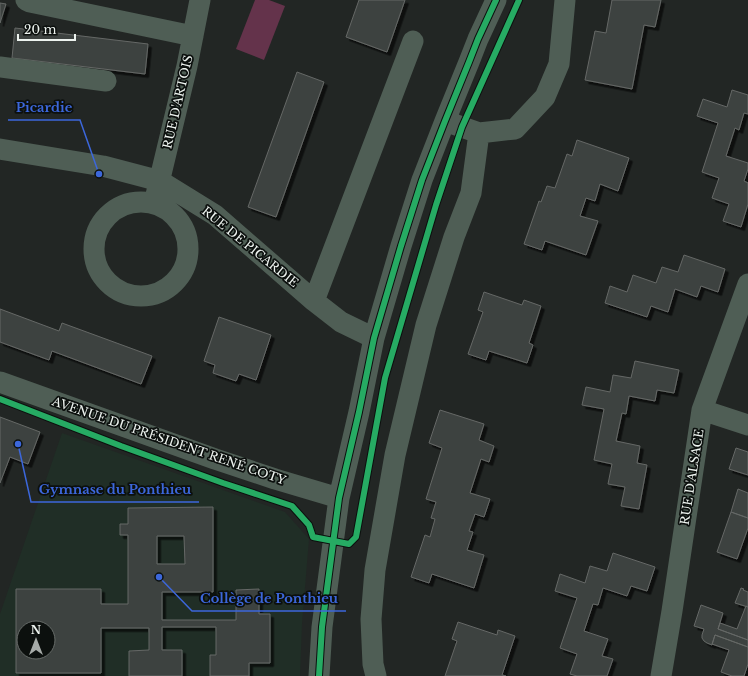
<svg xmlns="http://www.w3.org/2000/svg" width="748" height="676" font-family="'Libre Baskerville',serif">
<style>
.built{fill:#202e26;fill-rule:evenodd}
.pitch{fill:#64334b}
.building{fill:#3e4240;stroke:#656866;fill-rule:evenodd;filter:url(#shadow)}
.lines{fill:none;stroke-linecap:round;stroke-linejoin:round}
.minor{stroke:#4f5e55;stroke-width:21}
.cycleway-casing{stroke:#0c100e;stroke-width:8}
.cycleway{stroke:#26ab63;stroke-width:6}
.labels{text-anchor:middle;stroke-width:3.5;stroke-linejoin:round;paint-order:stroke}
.street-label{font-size:12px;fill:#edf3ef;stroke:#0c100e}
.leader{fill:none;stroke:#3c67db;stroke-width:1.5}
.callout-dot{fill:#3c67db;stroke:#0c100e;stroke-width:1.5}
.callout-label{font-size:13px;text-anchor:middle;font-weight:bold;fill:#3c67db;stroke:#0c100e;stroke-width:3.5;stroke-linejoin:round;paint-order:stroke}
</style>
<defs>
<filter id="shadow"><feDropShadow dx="3.5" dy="3.5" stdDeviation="0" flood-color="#0009"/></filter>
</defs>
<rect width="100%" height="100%" fill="#222624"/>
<path class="built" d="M62 433 285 512 309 539 302 624 300 676H0V614ZM24 628H48V652H24Z"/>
<path class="pitch" d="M255 0H269L285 6 264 60 236 49Z"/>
<path class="building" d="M359 0H405L387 52 346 37Z
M612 0H661L655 27 644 25 632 89 585 80 595 31 606 33Z
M0 3 6 4 0 23Z
M15 28 148 44 145 74 12 58Z
M297 72 324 82 276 217 248 207Z
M732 90 748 95V114L744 113 739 130 735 128 726 156 748 163V169L744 181 748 183V204L741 227 723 221 729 204 712 198 719 178 702 172 718 123 697 116 703 99 727 107Z
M577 140 629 158 618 191 600 184 595 201 586 198 580 216 598 221 586 255 545 241 542 250 524 244 539 201 541 202 547 186 555 188 567 154 572 156Z
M684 255 725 269 718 292 701 286 697 297 675 289 668 312 651 306 647 317 605 303 610 286 627 292 633 275 656 283 662 267 678 272Z
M484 292 522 305 524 300 541 306 529 343 533 345 527 363 489 351 486 360 468 354 483 312 478 310Z
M0 309 59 331 62 323 152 356 141 384 52 351 49 360 0 342Z
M219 317 271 335 256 380 239 374 236 381 213 373 215 365 204 361Z
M635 361 679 370 674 393 657 390 655 401 629 396 626 414 622 413 616 441 640 446 637 463 647 465 639 509 621 506 625 487 608 484 612 464 594 460 604 409 582 405 586 387 610 392 613 375 631 378Z
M440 410 484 424 479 440 494 446 489 462 481 459 470 493 490 499 484 517 475 514 469 531 473 532 467 550 484 555 474 588 432 574 429 583 411 577 425 535 430 537 435 519 431 518 436 502 426 499 442 448 429 443Z
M0 417 40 432 28 464 10 457 0 483Z
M736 448 748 452V475L729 469Z
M738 489 748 493V518L731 512Z
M213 507V592H162V620H236V590L259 589V614H270V663H249V676H210V655H216V627H162V650H182V676H129V651L149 650V628H101V673H16V589H101V604H128V535H120V524H128V508ZM157 536H184L185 564H157ZM24 628H48V652H24Z
M731 512 748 518V528L737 559 717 552Z
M613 553 655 567 647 591 631 586 627 596 603 588 598 605 593 604 584 631 608 639 602 656 613 659 607 676H577L570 674 577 654 560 648 577 598 555 591 560 574 585 583 590 566 607 571Z
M741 588 744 589 743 590 748 592V607L735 603Z
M701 605 723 613 718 629 748 640V647L715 635 712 645 707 643 704 641 702 638V635L704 629 694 626Z
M746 606 748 607V640L718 629 720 623 737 629Z
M458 622 497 635 498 630 515 636 502 675 506 676H445L457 641 452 639Z
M715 635 748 647V664L744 676H732L721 672 729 650 712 644Z"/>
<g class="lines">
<path class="minor" d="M26 0 30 2 193 36
M0 67 106 81
M445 121 479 133 515 129 545 97 559 64 565 0
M0 149 103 166 160 181 215 215 314 301 341 322 374 338
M156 195 187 66 200 0
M94 249a47 47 0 1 1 94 0a47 47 0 1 1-94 0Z
M314 301 413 41
M0 382 215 459 275 479 339 498
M702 410 748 425
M319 676 322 627 339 498 359 412 374 338 401 246 422 180 445 121 469 62 478 39 496 0
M376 676 373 664 371 619 375 570 395 455 426 325 454 237 471 193 479 133
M661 676 672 611 702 410 748 284"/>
<defs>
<path id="cycleway" d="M0 399 121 446 223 483 292 506 309 525 313 537 349 544 356 537 385 378 436 205 462 127 519 0
M319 676 322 627 339 498 359 412 374 338 401 246 422 180 445 121 469 62 478 39 496 0"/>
</defs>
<use href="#cycleway" class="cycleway-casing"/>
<use href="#cycleway" class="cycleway"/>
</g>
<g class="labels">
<g class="street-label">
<text transform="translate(178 102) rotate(-77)" y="4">RUE D'ARTOIS</text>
<text transform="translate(250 247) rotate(39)" y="4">RUE DE PICARDIE</text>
<text transform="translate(169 441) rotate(19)" y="4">AVENUE DU PRÉSIDENT RENÉ COTY</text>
<text transform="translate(692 477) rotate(-81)" y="4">RUE D'ALSACE</text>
</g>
</g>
<path class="leader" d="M99 174L80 120H8M18 444L31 502H199M159 577L192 611H346"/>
<g class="callout-dot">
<circle cx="99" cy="174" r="4"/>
<circle cx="18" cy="444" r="4"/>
<circle cx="159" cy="577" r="4"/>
</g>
<g class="callout-label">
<text x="44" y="112">Picardie</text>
<text x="115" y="494">Gymnase du Ponthieu</text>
<text x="269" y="603">Collège de Ponthieu</text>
</g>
<g transform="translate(36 640)"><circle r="19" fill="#0c100e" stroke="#666b68"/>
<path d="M0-3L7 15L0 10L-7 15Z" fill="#a6aba8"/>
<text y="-6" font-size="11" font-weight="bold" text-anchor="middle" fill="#edf3ef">N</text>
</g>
<path d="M18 34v6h57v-6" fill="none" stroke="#edf3ef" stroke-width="2"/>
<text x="24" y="34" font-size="12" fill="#edf3ef" stroke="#0c100e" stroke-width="3" paint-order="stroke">20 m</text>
</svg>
